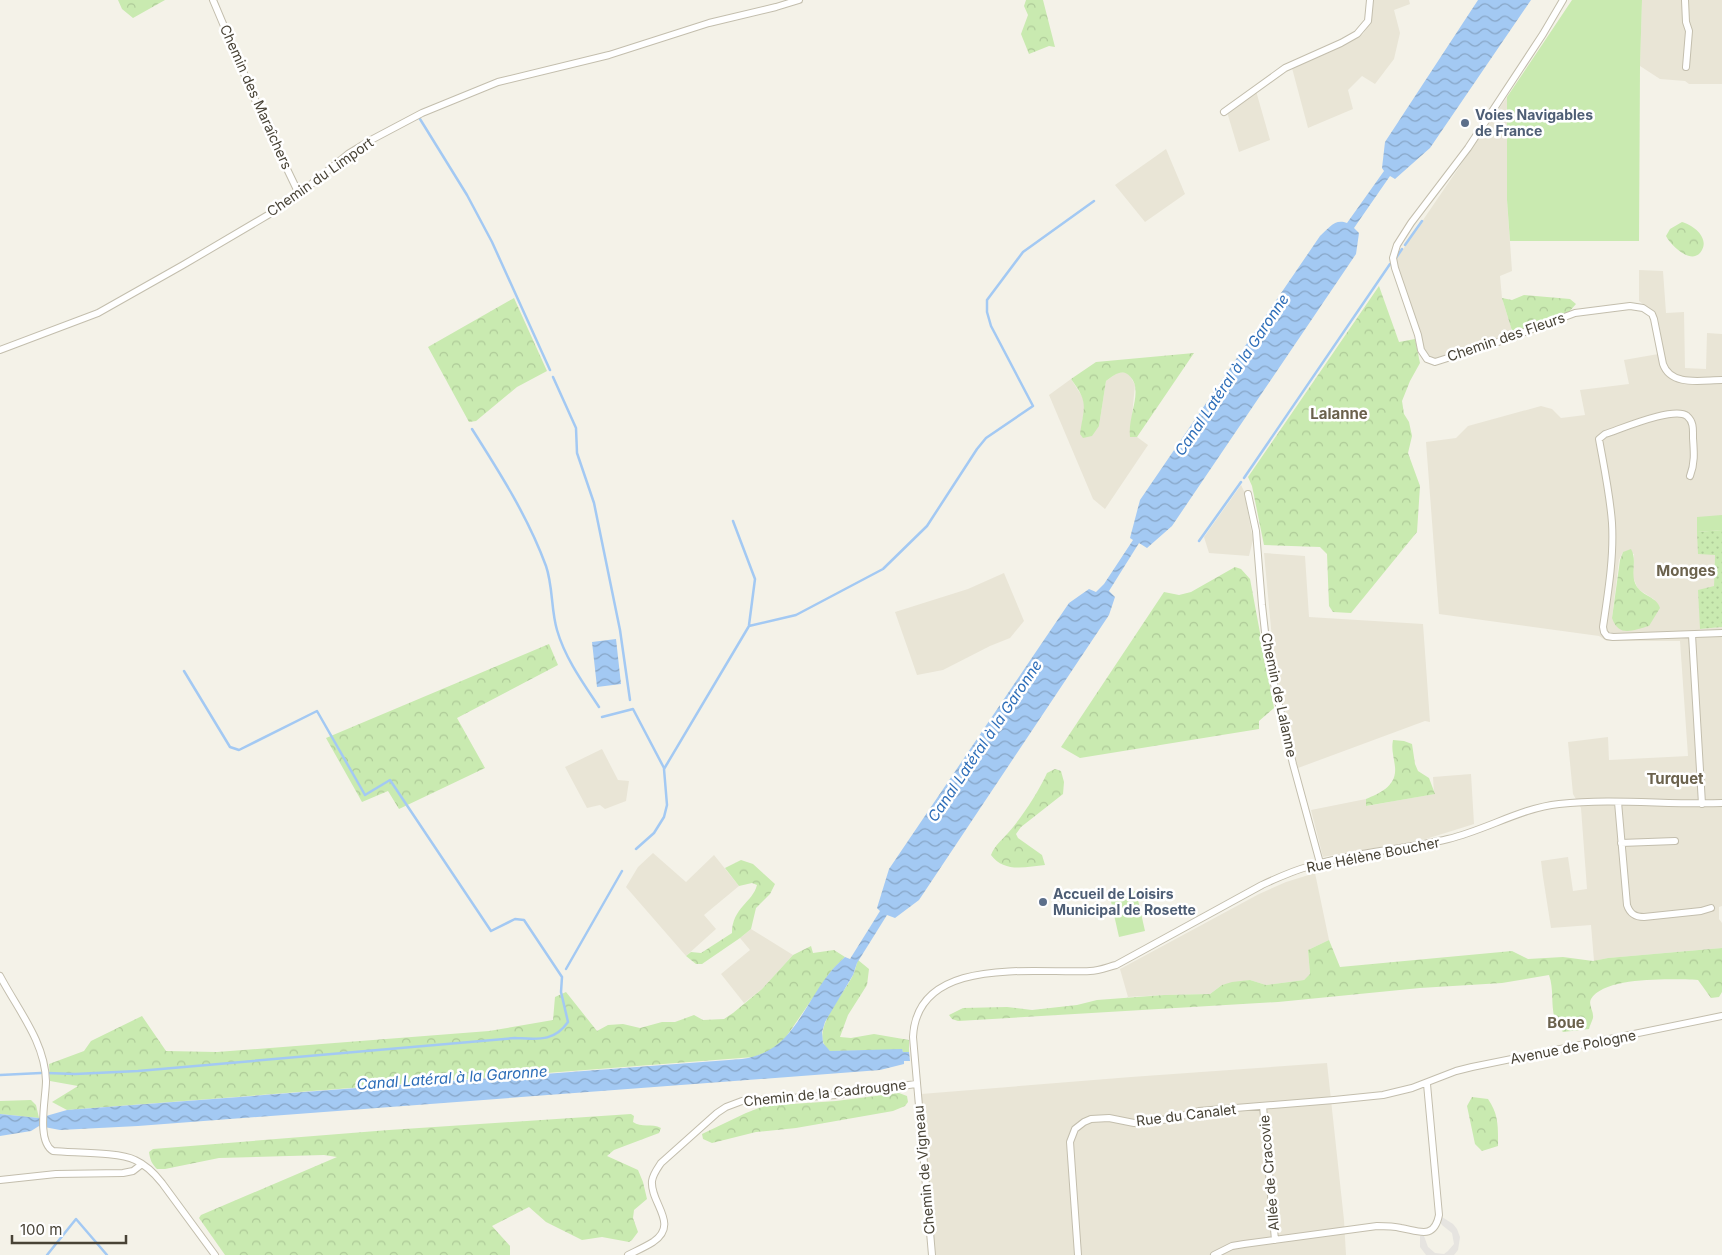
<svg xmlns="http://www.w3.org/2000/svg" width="1722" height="1255" font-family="Inter,sans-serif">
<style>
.residential{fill:#e9e5d6;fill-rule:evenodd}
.grass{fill:url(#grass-dots)}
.forest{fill:url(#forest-crowns)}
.pitch{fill:#c9eab0}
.parking{fill:#e6e4e0}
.water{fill:url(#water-waves)}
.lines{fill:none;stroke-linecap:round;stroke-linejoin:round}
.stream{stroke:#a3c9f3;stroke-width:2.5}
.street-casing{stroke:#c3bead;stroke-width:8}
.street{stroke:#fff;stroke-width:6}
.service-dot{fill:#5c6f8a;stroke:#fff;stroke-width:2}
.labels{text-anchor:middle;stroke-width:5;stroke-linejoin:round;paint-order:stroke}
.street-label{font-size:14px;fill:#484336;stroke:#fff}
.service-label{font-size:14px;font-weight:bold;fill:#4e5e75;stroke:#fff;text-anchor:start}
.water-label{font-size:15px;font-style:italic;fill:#2c6db8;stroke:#fff}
.neighbourhood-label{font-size:15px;font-weight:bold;fill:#6b624d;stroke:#fff}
</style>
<defs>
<pattern id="grass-dots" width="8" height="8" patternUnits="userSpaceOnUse" patternTransform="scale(1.25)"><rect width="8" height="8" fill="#c9eab0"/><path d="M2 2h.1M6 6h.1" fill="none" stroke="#aeca98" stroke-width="1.8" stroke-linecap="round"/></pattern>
<pattern id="forest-crowns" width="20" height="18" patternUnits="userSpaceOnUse" patternTransform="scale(1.25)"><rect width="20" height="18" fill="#c9eab0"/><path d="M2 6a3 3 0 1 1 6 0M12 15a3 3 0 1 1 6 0" fill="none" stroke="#aeca98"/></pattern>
<pattern id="water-waves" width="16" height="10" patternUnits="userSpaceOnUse" patternTransform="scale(1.25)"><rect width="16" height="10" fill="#a3c9f3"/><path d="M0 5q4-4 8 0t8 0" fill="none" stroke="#87a5c6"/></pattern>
</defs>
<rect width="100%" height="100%" fill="#f4f2e8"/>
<path class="residential" d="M1373 0H1409L1410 4 1394 10 1400 33 1394 59 1375 84 1362 76 1348 90 1353 109 1308 128 1292 68 1347 43 1363 34 1370 23Z
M1642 0H1722V84H1689L1685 81 1660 79 1640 66Z
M1256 91 1270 140 1239 152 1227 112Z
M1507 97V200L1512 271 1500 276 1502 298 1513 334 1435 359 1431 358 1424 349 1421 334 1395 261Z
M1166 149 1185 194 1145 222 1115 185Z
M1639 270 1663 271 1666 313 1684 312 1685 368 1706 369 1707 333 1722 334V530L1697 532 1715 555 1714 587 1701 629 1722 627V906L1719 907V919L1722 923V948L1608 958 1594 961 1591 925 1551 928 1543 877 1541 861 1568 857 1573 891 1587 889 1581 808 1573 794 1568 742 1608 737 1609 760 1688 756 1680 641H1607L1599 636 1439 614 1426 442 1456 438 1468 426 1541 406 1552 409 1561 418 1585 415 1580 390 1629 384 1624 360 1664 353 1658 318 1655 313 1639 301ZM1623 552 1634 554 1633 577 1638 589 1655 600 1612 618 1619 560Z
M1125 372 1129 374 1135 385 1130 436 1137 437 1148 445 1105 509 1093 499 1049 395 1071 379 1083 398 1085 409 1082 421 1099 426 1106 381 1117 373Z
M1241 485 1244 491 1253 540 1249 556 1209 553 1204 537Z
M1264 553 1305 556 1309 617 1423 624 1430 722 1425 721 1298 768 1275 671Z
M1004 573 1024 621 1010 638 990 646 943 670 917 675 895 612 968 589Z
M602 749 618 780 629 781 626 801 605 809 600 805 587 808 565 767Z
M1471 774 1474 824 1426 839 1323 857 1311 810 1366 799 1367 806 1434 794 1433 777Z
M653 853 686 882 714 855 739 886 704 915 716 929 686 956 626 887 638 867Z
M1315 873 1329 940 1308 950 1310 975 1304 980 1266 985 1250 980 1222 985 1210 994 1164 995 1128 997 1120 969 1259 894 1286 882Z
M751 929 793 955 762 989 744 1003 721 974 750 950 740 938Z
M1327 1063 1344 1220 1346 1255H934L921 1094 1131 1077Z"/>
<path class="grass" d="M1722 530V627L1700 629 1698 590 1714 586 1715 555 1698 554 1697 532Z"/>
<path class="forest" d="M118 0H165L133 18 122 9Z
M1026 0H1043L1055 47 1049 46 1029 54 1021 34 1028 15 1024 6Z
M1682 222C1693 225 1709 237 1702 250 1693 267 1671 246 1666 236L1670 229Z
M1379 286 1399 342 1415 339 1420 363 1410 381 1402 401 1404 414 1409 422 1412 436 1408 453 1420 486 1417 532 1351 613 1333 612 1329 606 1327 554 1320 547 1264 545 1252 486 1248 477Z
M1524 295 1570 299 1576 304 1568 313 1513 334 1502 298 1512 300Z
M514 298 547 371 517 387 476 421 469 422 428 347Z
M1194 353 1137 437H1130C1128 419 1138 401 1135 386 1135 384 1133 380 1132 379 1124 367 1115 374 1106 381L1099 426 1092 436 1083 438 1080 434C1084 406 1089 403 1071 379L1096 362Z
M1631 549C1638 561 1629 575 1637 587 1643 596 1657 597 1660 608L1649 626C1633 630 1619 638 1612 618L1620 560 1623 552Z
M1235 567 1241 569 1250 579 1274 708 1259 721V729L1080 758 1061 747 1164 592 1179 595 1191 592Z
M549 644 558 665 457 718 485 768 399 809 388 791 362 802 326 738Z
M1393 740 1404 741 1412 744 1415 764 1418 771 1429 778 1435 794 1366 806V799C1380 793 1397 786 1395 767 1394 757 1391 750 1393 740Z
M1055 769 1061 771 1064 782 1063 794 1021 827 1016 834 1018 838 1042 855 1045 865C1026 867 1004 873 991 855 995 845 1001 841 1008 833 1022 817 1038 793 1047 773Z
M741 860 753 864 775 884 770 894 756 908 751 929 740 938 702 964H696L686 956 691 952 701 953 732 933C732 908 753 902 757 885L752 883 739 886 725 868Z
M1329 940 1340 967 1512 951 1528 959 1563 957 1593 961 1608 958 1722 948V992L1719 997 1711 998 1698 980C1674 979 1605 976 1591 999 1588 1005 1594 1011 1593 1018 1592 1021 1590 1025 1589 1029L1563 1032C1547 1017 1556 994 1549 975L1502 983 1420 988 1278 1002 958 1021 952 1019 949 1015 963 1008 1007 1007 1032 1010 1077 1005 1097 1000 1164 995 1210 994 1222 985 1232 982 1250 980 1266 985 1304 980 1310 974 1308 950Z
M811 946 813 953 834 950 845 957 832 970 784 1040 771 1050 754 1057 67 1110 52 1102 78 1086 50 1081 49 1064 84 1051 91 1041 142 1016 166 1051 217 1052 489 1031 553 1020 555 997 566 992 597 1031 608 1025 623 1024 640 1028 662 1022H675L694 1015 703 1020 724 1019 733 1013 762 989 793 955Z
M858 960 869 969 867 985 848 1015 840 1037 851 1038 874 1034 909 1040V1052H903L902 1050 830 1051C806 1034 845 993 853 975 855 971 856 965 858 960Z
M899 1093 907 1096 908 1102 905 1106 893 1111 796 1128 756 1132 712 1143 703 1139 702 1134 746 1113 764 1106 836 1101Z
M1472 1097 1488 1099C1499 1115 1498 1127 1498 1146L1482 1151 1475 1144 1467 1106Z
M31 1100 36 1105 39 1118 0 1114V1101Z
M631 1114 634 1116 633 1122C641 1128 652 1123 661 1128L659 1133 614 1150 607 1156 638 1170 643 1182 647 1199 634 1210 633 1218 638 1232 632 1240 629 1242 602 1237 582 1240 546 1222 529 1207 492 1226 510 1246V1255H225L199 1218 201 1215 337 1157 324 1155 219 1158 165 1169H157C152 1164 150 1160 149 1152L153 1149 389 1130Z"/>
<path class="pitch" d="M1572 0H1642L1640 66 1639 241H1510L1507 200V97Z
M1722 515V530L1697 532V517Z
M1136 891 1145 931 1119 937 1110 897Z"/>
<path class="parking" d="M1442 1217 1453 1224 1457 1229 1460 1237 1458 1250 1454 1255H1426L1420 1247V1236H1424L1428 1247 1435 1253 1444 1254 1448 1251 1454 1244 1452 1233 1442 1225 1440 1222Z"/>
<path class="water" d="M1478 0H1531L1430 148 1395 179 1390 176 1354 228 1359 233 1356 254 1172 526 1147 548 1139 543 1109 591 1115 597 1109 615 919 900 895 918 887 915 857 963 853 975 825 1022 822 1032 823 1043 830 1051 902 1049 903 1052H909L910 1061H904V1064L880 1070 138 1126 60 1130 39 1126 31 1131 0 1136V1114L39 1118 67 1110 742 1059C793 1053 803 1004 832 970 836 965 841 961 845 957L850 959 880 911 877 908 889 869 1069 603 1089 589 1096 592 1104 584 1133 540 1130 538 1140 500 1320 236C1329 228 1335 218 1347 223L1384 171 1382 168 1385 142Z
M616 639 621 684 597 687 592 642Z"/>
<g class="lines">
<path class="stream" d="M420 119 467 195 492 242 550 370
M1405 245 1422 221
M1396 258 1402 249
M553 377 576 428 577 453 594 503 620 630 630 700
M472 429C500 473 528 517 546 566 553 586 551 610 557 630 565 658 583 683 599 707
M1244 478 1390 264
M733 521 755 579 749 625
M1199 541 1241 482
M602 717 633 709 664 768
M636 849 654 833 664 817 667 805 664 769 749 626 796 615 883 569 927 526 977 449 986 438 1033 406 991 326 987 312V300L1023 252 1094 201
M566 969 622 871
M47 1073 75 1074 138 1071 515 1038C538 1039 554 1042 568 1022L561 992 562 977 524 920 515 919 491 931 390 780 365 795 317 711 239 750 230 747 184 671
M0 1075 41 1073
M47 1255 76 1219 107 1255"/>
<defs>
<path id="street" d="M213 0 264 121 299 194
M1563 0 1543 34 1468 148 1411 223 1397 245 1393 258 1395 268 1418 335 1421 350 1427 359 1435 362 1498 342 1575 313 1630 306 1643 308 1652 314 1654 319 1663 364C1671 387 1702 380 1722 380
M1685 0 1686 22 1689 31 1686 67
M1224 112 1285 68 1341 43 1357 34 1368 21 1370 0
M0 350 98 313 183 265 273 212 299 194 348 154 371 140 422 113 498 82 609 55 709 23 776 7 799 0
M1690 476C1695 463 1694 452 1693 438 1693 430 1694 422 1687 416 1674 406 1621 429 1605 434L1599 439C1604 467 1610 495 1612 523 1614 557 1608 593 1603 627L1604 632 1607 636 1613 637 1722 633
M1248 494 1256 531 1262 605 1268 659 1293 764 1320 863
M1692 635 1702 804
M1618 802 1627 905C1630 914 1635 917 1644 917L1701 911 1711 908
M1621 843 1675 841
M0 976C18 1010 45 1042 46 1081 46 1098 36 1141 53 1151 73 1153 119 1152 135 1160 146 1165 155 1174 162 1183L215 1255
M1263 1106 1275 1240
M0 1180 56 1174 123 1173 133 1171 142 1164
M628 1255C636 1251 645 1247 653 1242 680 1224 650 1203 652 1181 653 1174 657 1169 661 1163L717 1113 726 1107 742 1101 837 1095 916 1084
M932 1255 913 1037C917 954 1035 974 1090 971 1099 971 1108 967 1116 965L1262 885C1277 878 1292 871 1307 867 1353 852 1402 850 1448 839 1486 830 1521 808 1559 804 1613 798 1668 805 1722 803
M1078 1255 1070 1142 1075 1129 1084 1122 1091 1119 1109 1118 1134 1123 1161 1120 1171 1119 1199 1111 1334 1100 1383 1095 1412 1088 1456 1071 1472 1067 1722 1016
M1214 1255 1232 1246 1244 1244 1377 1226C1385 1226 1393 1226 1401 1228 1419 1231 1434 1240 1439 1215L1427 1084"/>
</defs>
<use href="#street" class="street-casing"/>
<use href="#street" class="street"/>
</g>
<g class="service-dot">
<circle cx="1465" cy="123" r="5"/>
<circle cx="1043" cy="902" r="5"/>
</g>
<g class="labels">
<g class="street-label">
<text transform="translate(256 97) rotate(66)" y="5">Chemin des Maraîchers</text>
<text transform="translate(320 177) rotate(-35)" y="5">Chemin du Limport</text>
<text transform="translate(1506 337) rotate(-19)" y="5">Chemin des Fleurs</text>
<text transform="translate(1279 695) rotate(78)" y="5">Chemin de Lalanne</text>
<text transform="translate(1373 855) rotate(-11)" y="5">Rue Hélène Boucher</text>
<text transform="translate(1573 1047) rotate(-11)" y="5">Avenue de Pologne</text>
<text transform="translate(825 1093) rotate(-6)" y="5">Chemin de la Cadrougne</text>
<text transform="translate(1186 1115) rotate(-7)" y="5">Rue du Canalet</text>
<text transform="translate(924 1170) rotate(-95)" y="5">Chemin de Vigneau</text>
<text transform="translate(1269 1173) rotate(-95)" y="5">Allée de Cracovie</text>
</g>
<g class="service-label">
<text x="1475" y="120">Voies Navigables<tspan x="1475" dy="16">de France</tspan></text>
<text x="1053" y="899">Accueil de Loisirs<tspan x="1053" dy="16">Municipal de Rosette</tspan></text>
</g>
<g class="water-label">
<text transform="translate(1232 375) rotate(-56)" y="5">Canal Latéral à la Garonne</text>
<text transform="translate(985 741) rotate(-56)" y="5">Canal Latéral à la Garonne</text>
<text transform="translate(452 1078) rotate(-4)" y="5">Canal Latéral à la Garonne</text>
</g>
<g class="neighbourhood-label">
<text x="1339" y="419">Lalanne</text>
<text x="1686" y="576">Monges</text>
<text x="1675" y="784">Turquet</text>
<text x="1566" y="1028">Boue</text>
</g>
</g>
<path d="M12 1235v8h114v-8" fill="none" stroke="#484336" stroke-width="2.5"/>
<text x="20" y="1235" font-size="15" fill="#484336" stroke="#ffffff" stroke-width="4" paint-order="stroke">100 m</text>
</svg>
